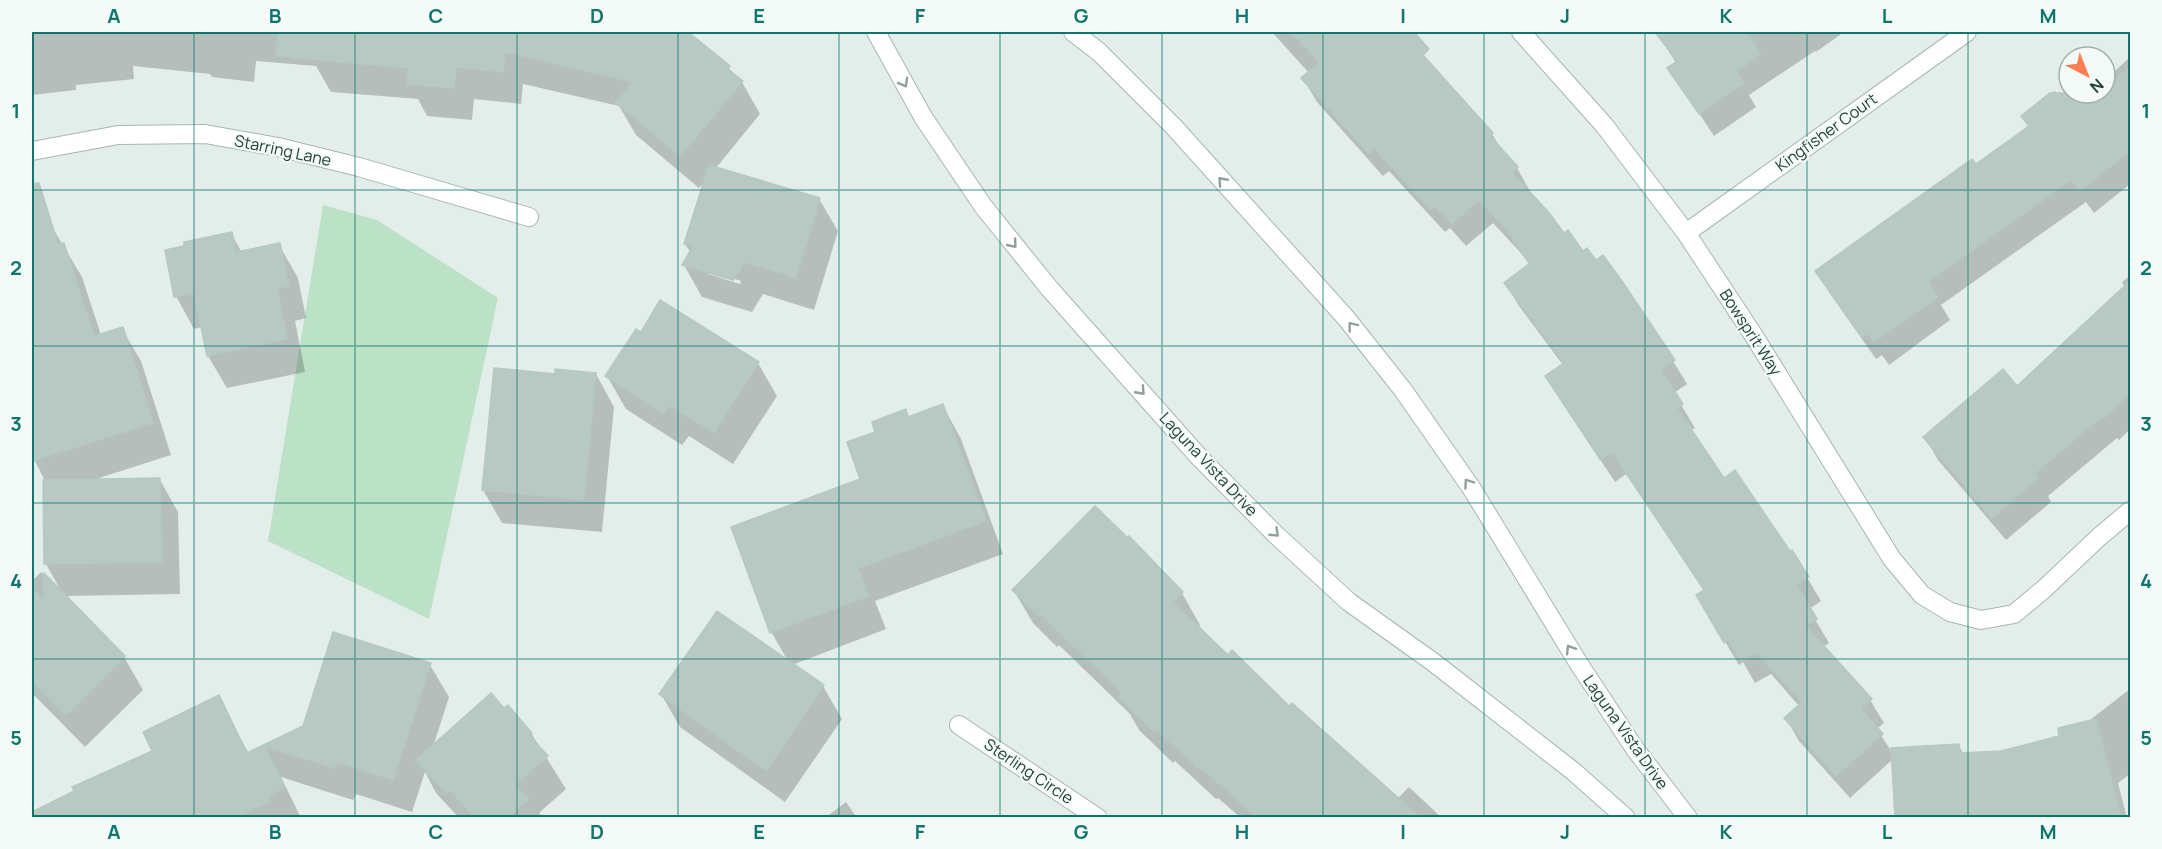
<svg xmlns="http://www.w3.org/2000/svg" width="2162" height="849" font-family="Manrope,sans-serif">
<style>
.green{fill:#bbe1c6}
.shadow{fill:#0003;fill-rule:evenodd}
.building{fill:#b8c9c3;stroke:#b5c8c1;stroke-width:1.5}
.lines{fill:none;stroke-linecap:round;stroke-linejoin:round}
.minor-casing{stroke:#a5b7b1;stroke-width:20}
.minor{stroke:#fff;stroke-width:18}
.oneway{stroke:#90a09c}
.grid{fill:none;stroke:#0f766e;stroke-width:1.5;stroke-opacity:0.55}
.labels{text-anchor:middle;stroke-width:4.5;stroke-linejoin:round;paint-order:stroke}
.street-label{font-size:16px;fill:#214139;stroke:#f4faf7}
.neatline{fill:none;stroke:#0f766e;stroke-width:2}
.grid-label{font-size:20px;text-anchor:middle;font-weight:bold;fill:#0f766e}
</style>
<rect width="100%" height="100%" fill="#e3eeea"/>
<path class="green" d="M323 205 377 220 498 298 429 619 268 541Z"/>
<path class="shadow" d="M32 32H653L644 71 677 32H681L728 67 733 74 742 82 760 114 716 168 819 199 838 231 814 310 763 294 752 312 702 297 684 265 691 253 685 244 705 181 699 188 636 135 619 106 523 84 521 104 474 99 472 120 427 116 418 99 331 92 316 66 256 61 254 82 212 77 210 74 133 66 134 79 76 85V90L32 95ZM703 269 741 281 740 284 708 274Z
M1272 32H1393L1492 134 1502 151 1517 168 1530 191 1528 192 1673 361 1687 384 1674 393 1695 428 1690 431 1723 480 1789 553 1792 552 1821 601 1809 609 1829 643 1823 647 1870 700 1884 723 1877 729 1893 754 1959 746 1964 755 2001 753 2061 737 2086 723 2130 689V774L2118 783 2127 818H1896L1893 759 1850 798 1799 741 1786 718 1799 706 1771 674 1755 683 1743 662 1739 665 1711 618 1705 591 1626 474 1615 482 1560 399 1547 376 1563 365 1519 306 1506 283 1530 265 1520 252 1493 223 1466 246 1450 228 1445 232 1389 171 1383 176 1317 102 1303 78 1309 73Z
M1657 32H1844L1816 52 1815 51 1749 95 1756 107 1714 136 1669 68 1676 63Z
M2130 57V184L2094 213 2086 202 1941 305 1950 320 1889 365 1882 355 1876 359 1831 295 1817 272 2030 128 2023 116 2055 91 2067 106 2083 93H2105V80Z
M52 227 82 277 101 335 122 329 141 361 171 455 93 480H160L178 512 180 594 65 596 124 657 143 690 85 747 32 693V581L41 572 61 591 46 564 45 481 32 455V234Z
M231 233 242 253 279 245 298 278 306 318 295 321 305 372 227 388 208 356 202 327 194 329 176 296Z
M2130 276V429L2119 440 2117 438 2048 496 2051 502 2006 540 1938 460 1925 437 2016 388 2125 288 2122 282Z
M758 363 777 396 733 464 689 436 682 445 626 409 607 376Z
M495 370 556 376 596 374 614 407 602 532 502 523 483 490Z
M943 406 961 439 1003 554 875 601 886 629 792 665 823 686 842 719 785 802 680 727 661 694 789 663 772 633 733 528 862 480 877 432 905 411 909 418Z
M1014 591 1182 593 1200 625 1198 628 1228 657 1397 799 1409 787 1442 818H1241L1218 798 1216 799 1175 761 1173 763 1139 730 1130 714 1059 645 1057 647 1033 623Z
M430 665 449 697 433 747 504 710 531 733 566 789 539 813 543 818H459L436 793 425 772 412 812 356 794 353 800 281 777 301 818H59L154 751 218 697 249 754Z
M846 802 857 818H825Z"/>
<path class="building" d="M278 32H688L730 66 728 69 743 81 680 156 616 103 633 82 505 52 503 72 456 67 454 88 407 84 409 68 276 56Z
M1291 32H1414L1429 49 1423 55 1493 133 1490 136 1518 167 1512 172 1550 214 1564 233 1568 230 1583 251 1587 248 1596 260 1603 255 1624 284 1675 360 1661 370 1683 404 1677 408 1724 478 1735 470 1790 551 1792 550 1809 577 1797 585 1817 619 1806 626 1872 699 1861 709 1883 734 1836 776 1784 718 1802 702 1756 652 1741 661 1728 640 1724 643 1696 595 1704 590 1612 452 1600 459 1545 376 1564 363 1504 283 1530 263 1505 228 1479 200 1452 224 1435 206 1431 210 1375 149 1369 154 1301 78 1319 62Z
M1655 32H1745L1761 54 1737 71 1744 83 1699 114 1667 68 1677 61Z
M2130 67V151L2080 191 2071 180 1928 282 1938 297 1874 342 1867 332 1862 337 1815 271 1972 159 1976 164 2029 126 2021 116 2050 93H2105V87Z
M709 165 820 198 796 278 745 262 733 280 682 265 693 246 684 244Z
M39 183 58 244 64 243 94 336 123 327 153 423 32 461V184Z
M232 232 236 252 280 243 289 286 277 288 287 339 207 356 194 293 174 297 165 250 184 246V242Z
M2130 281V394L2104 418 2103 416 2035 473 2039 478 1992 518 1923 437 2003 369 2017 386Z
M660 300 759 362 714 433 670 405 663 414 605 376 636 329 641 332Z
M494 368 555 374V369L596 373 584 500 482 490Z
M943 404 986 521 858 568 868 596 770 633 731 527 860 479 847 442 875 432 872 422 906 409 908 417Z
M160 478 162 562 44 564 43 480Z
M1095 506 1128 538 1129 536 1183 592 1173 602 1228 655 1232 650 1289 706 1292 703 1421 818H1257L1199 766 1197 768 1156 729 1154 731 1118 697 1122 693 1040 614 1038 615 1012 590Z
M44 573 125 656 66 715 32 681V587L44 601Z
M717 611 824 685 766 771 659 694Z
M333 632 431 663 393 780 337 762 335 768 264 746 285 787 268 796 270 801 236 818H32V812L74 791 72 787 152 751 143 732 219 695 247 753 303 726Z
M491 693 504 708 508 705 532 733 529 735 548 756 515 785 528 799 507 818H475L450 790 446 794 416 760Z
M2096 719 2121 818H1895L1891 748 1959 744 1960 753 2001 751 2059 736 2058 728Z"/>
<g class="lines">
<defs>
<path id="minor" d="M876 32 923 117 983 206 1049 288 1199 457 1276 535 1349 602 1433 662 1573 771 1626 818
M1073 32 1099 52 1174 127 1346 318 1403 390 1472 489 1579 664 1635 749 1688 818
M1521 32 1604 125 1686 233 1754 336 1892 559 1922 595 1950 612 1981 620 2014 614 2044 589 2099 537 2130 511
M32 151 118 135 205 134 278 147 359 167 529 217
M1686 233 1967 32
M959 725 1098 818"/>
</defs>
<use href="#minor" class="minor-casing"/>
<use href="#minor" class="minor"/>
</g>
<defs><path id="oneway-chevron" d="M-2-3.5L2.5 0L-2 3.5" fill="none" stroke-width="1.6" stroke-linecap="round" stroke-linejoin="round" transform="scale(1.5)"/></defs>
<g class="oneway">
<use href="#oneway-chevron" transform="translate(904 83) rotate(61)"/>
<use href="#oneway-chevron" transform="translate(1222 181) rotate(-132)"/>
<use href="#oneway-chevron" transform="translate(1013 244) rotate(51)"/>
<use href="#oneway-chevron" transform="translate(1352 326) rotate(-128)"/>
<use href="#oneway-chevron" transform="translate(1141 391) rotate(48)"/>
<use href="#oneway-chevron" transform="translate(1468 483) rotate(-125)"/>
<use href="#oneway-chevron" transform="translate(1275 533) rotate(44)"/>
<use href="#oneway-chevron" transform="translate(1570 649) rotate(-121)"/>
</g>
<path class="grid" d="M194 32V818M355 32V818M517 32V818M678 32V818M839 32V818M1000 32V818M1162 32V818M1323 32V818M1484 32V818M1645 32V818M1807 32V818M1968 32V818M32 190H2130M32 346H2130M32 503H2130M32 659H2130"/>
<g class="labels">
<g class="street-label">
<text transform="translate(1826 132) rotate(-36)" y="6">Kingfisher Court</text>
<text transform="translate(283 150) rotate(12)" y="6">Starring Lane</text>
<text transform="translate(1751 332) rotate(57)" y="6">Bowsprit Way</text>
<text transform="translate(1209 464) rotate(47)" y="6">Laguna Vista Drive</text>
<text transform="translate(1626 732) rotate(55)" y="6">Laguna Vista Drive</text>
<text transform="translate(1029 771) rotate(34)" y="6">Sterling Circle</text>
</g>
</g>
<rect width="2162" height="849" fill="none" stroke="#f4faf7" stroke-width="66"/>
<g transform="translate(2087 75) rotate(138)"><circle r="28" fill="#f4faf7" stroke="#a0b0ab" stroke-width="1.5"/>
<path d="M0-4.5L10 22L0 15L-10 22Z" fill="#fc7f54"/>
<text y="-9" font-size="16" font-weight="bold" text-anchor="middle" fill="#214139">N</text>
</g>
<rect x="33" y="33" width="2096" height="783" class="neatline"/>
<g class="grid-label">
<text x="114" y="23">A</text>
<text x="275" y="23">B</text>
<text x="436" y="23">C</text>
<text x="597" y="23">D</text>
<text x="759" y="23">E</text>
<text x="920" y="23">F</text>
<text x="1081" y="23">G</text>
<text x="1242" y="23">H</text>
<text x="1403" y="23">I</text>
<text x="1565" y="23">J</text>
<text x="1726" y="23">K</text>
<text x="1887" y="23">L</text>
<text x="2048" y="23">M</text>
<text x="16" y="118">1</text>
<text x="2146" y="118">1</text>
<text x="16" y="275">2</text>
<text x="2146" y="275">2</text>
<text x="16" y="431">3</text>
<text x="2146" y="431">3</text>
<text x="16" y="588">4</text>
<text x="2146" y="588">4</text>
<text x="16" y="745">5</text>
<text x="2146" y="745">5</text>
<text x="114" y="839">A</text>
<text x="275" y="839">B</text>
<text x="436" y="839">C</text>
<text x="597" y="839">D</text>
<text x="759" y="839">E</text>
<text x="920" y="839">F</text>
<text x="1081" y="839">G</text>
<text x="1242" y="839">H</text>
<text x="1403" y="839">I</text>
<text x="1565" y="839">J</text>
<text x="1726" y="839">K</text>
<text x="1887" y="839">L</text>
<text x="2048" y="839">M</text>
</g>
</svg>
